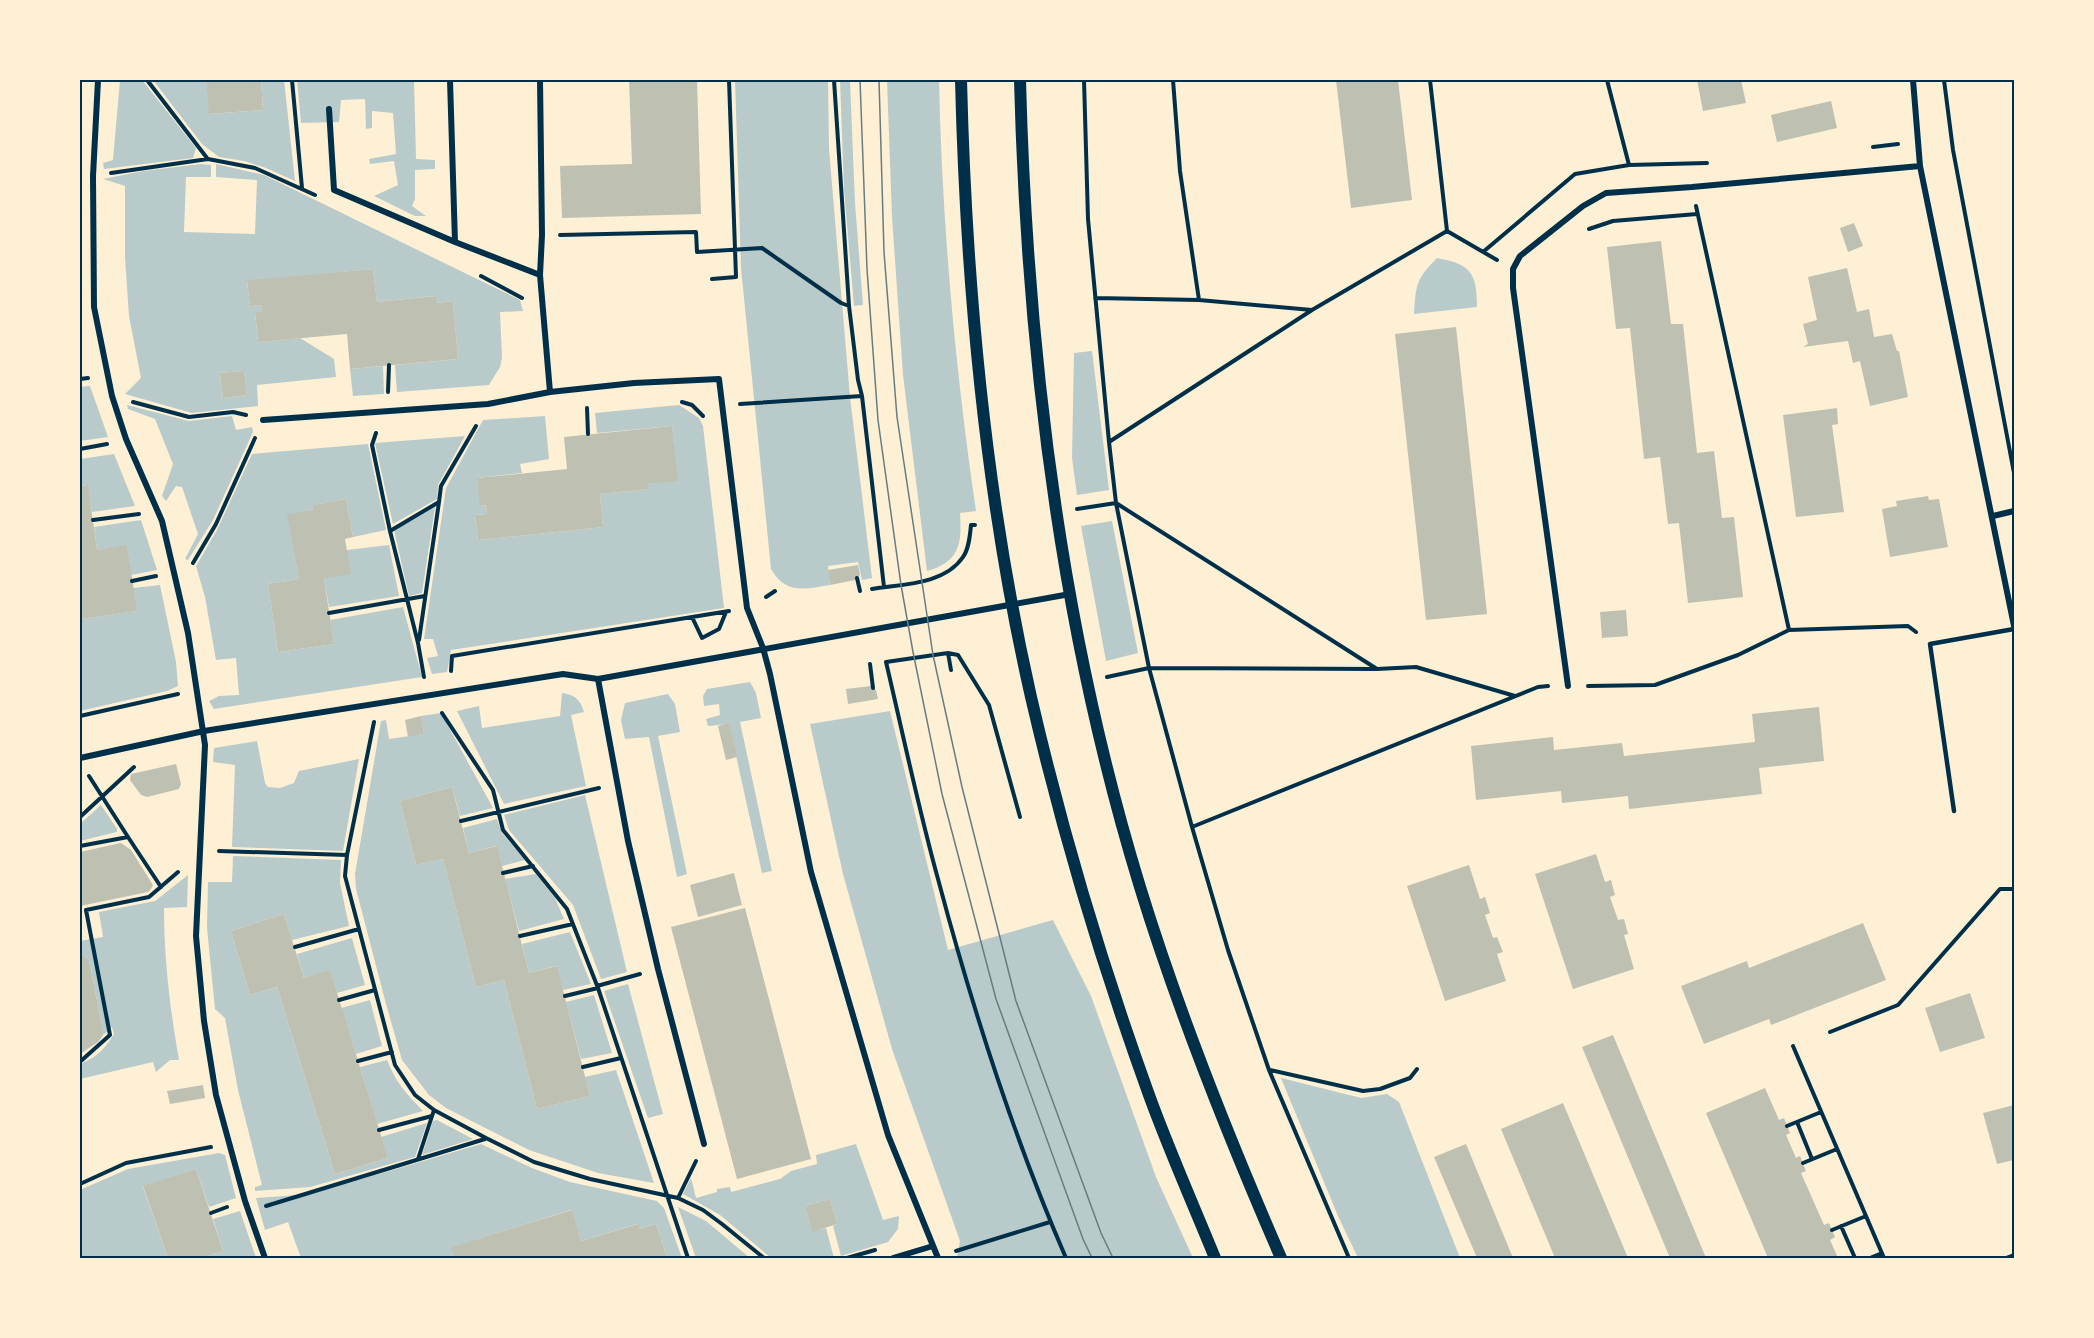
<svg xmlns="http://www.w3.org/2000/svg" width="2094" height="1338" font-family="Mulish,sans-serif">
<style>
.green{fill:#b9caca;fill-rule:evenodd}
.building{fill:#bec0b2}
.lines{fill:none;stroke-linecap:round;stroke-linejoin:round}
.path{stroke:#003049;stroke-width:4}
.service{stroke:#003049;stroke-width:4.5}
.minor{stroke:#003049;stroke-width:6}
.secondary{stroke:#003049;stroke-width:12}
.tram{stroke:#657d81;stroke-width:1.5}
.neatline{fill:none;stroke:#003049;stroke-width:2}
</style>
<rect width="100%" height="100%" fill="#fdf0d5"/>
<path class="green" d="M120 80H142L196 148 193 158 104 169 103 163 113 160Z
M153 80H206L210 114 263 110 261 80H284L295 181 266 168 244 161 219 157 202 144Z
M297 80H414L416 159 435 160V169L415 170V199L412 206 426 216H415L374 196 398 185 394 161 370 164 369 159 396 154 393 113 372 111V128L366 129 365 99 341 100 339 122 301 123Z
M735 80H828L829 149 850 397 872 578 862 580 858 562 828 566 830 585C805 589 786 595 771 569L741 268Z
M840 80H850L855 203 863 305 854 306 844 189Z
M887 80H939C942 224 955 367 976 511L960 513C962 543 960 562 927 571L903 375 892 217Z
M201 164 211 165V177H186L184 232 255 234 257 180 216 177V164L264 175 520 300 523 311 500 312 502 358 500 367 489 385 397 392 395 365 458 359 453 301 436 303 435 296 377 302 373 269 247 281 250 306 261 305 262 312 255 313 258 342 300 338 334 359 336 377 257 385 258 406 192 413 125 394 141 378 129 316 125 258V186L103 179 143 171ZM244 371 247 395 223 398 220 373Z
M1437 258C1471 264 1477 273 1477 307L1414 314C1416 285 1416 279 1437 258Z
M1092 351 1109 490 1077 495 1072 458 1074 353Z
M383 366 384 394 353 396 350 369Z
M90 386 108 437 80 441V387Z
M127 405 189 421 232 416 236 430 252 427 253 432 213 520 188 560 185 559 198 534 182 487 176 486 166 501 162 496 173 464 155 419 128 409Z
M679 405 699 418 703 426 724 608 451 650 447 672 432 674 427 658 438 656 433 639H424L446 488 483 420 545 416 549 459 520 464 522 473 477 478 481 506 486 505 487 514 475 515 478 540 603 527 600 494 648 489V484L677 480 672 426 597 433 595 413Z
M465 436 438 485 437 499 393 524 375 443Z
M368 444 386 530 353 537 346 499 314 505V510L288 515 299 579 268 584 278 652 334 644 330 620 403 607 422 677 214 709 209 701 219 696 239 695 236 658 216 660 205 597 196 566 217 530 252 454Z
M114 454 135 506 92 512 87 485 80 486V459Z
M435 507 422 593 409 596 394 530Z
M141 520 157 570 131 575 127 546 97 550 94 527Z
M1112 521 1138 653 1106 661 1081 526Z
M389 545 399 596 329 607 324 578 347 550Z
M160 585 176 662 178 686 167 691 80 711V610L81 619 136 611 133 588Z
M750 682 756 693 761 718 740 722 772 871 762 873 729 724 708 726 706 719 720 715 719 704 704 706 703 696 707 689Z
M562 693C575 695 580 699 584 712L571 715 586 786 504 804 457 711 479 706 482 728 560 716Z
M668 694 675 704 680 732 658 736 687 874 677 877 649 737 625 739 621 720 625 703Z
M890 711 948 950 1053 920 1091 996 1156 1177 1193 1258H957L960 1241 892 1049 843 874 810 724Z
M441 713 493 808 460 816 452 787 400 801 416 865 443 859 476 987 504 980 537 1109 590 1096 585 1077 616 1070 654 1183 598 1173 529 1150 446 1108 429 1095 402 1060 386 1004 356 889 355 874 381 721 386 720 389 739 424 734 421 716Z
M257 741 265 783 268 787 280 788 294 783 299 771 359 759 343 851 232 847 235 765 213 762 214 748Z
M585 795 627 972 601 979 573 905 509 830 504 815Z
M101 805 117 829V832L80 841V824Z
M497 819 502 833 525 860 502 866 496 846 469 853 463 828Z
M233 856 341 860 340 883 349 926 292 940 284 914 231 931 250 995 277 987 335 1174 388 1158 381 1137 427 1123 415 1157 310 1187 255 1191V1187L262 1185 238 1090 225 1018 215 1009 207 928 208 882H232Z
M536 874 555 898 564 919 519 931 505 879Z
M188 875 187 907 164 908C164 959 170 1009 179 1060H170L156 1072 153 1062 80 1079V1063C94 1061 107 1046 114 1034L112 1027 102 1036 103 1031 89 960 86 957 80 955V941L103 937 99 912 155 901Z
M570 932 591 984 563 990 556 966 529 973 522 944Z
M352 938 365 985 337 993 330 971 304 978 297 954Z
M628 984 663 1114 648 1118 604 991Z
M594 995 612 1053 581 1059 566 1002Z
M370 1000 382 1046 356 1054 341 1008Z
M387 1060C397 1084 405 1092 423 1111L377 1124 360 1067Z
M1281 1078 1361 1098 1387 1094 1399 1102 1460 1258H1358L1338 1216Z
M437 1120 473 1139 422 1155 433 1121Z
M481 1144 532 1168 570 1182 657 1201 664 1208 682 1258H667L656 1224 639 1229 637 1224 581 1241 571 1210 452 1247 455 1258H301L288 1222 265 1230 256 1198 311 1194Z
M856 1144 883 1220 899 1216 898 1229 888 1242 841 1256 833 1226 837 1224 830 1199 805 1206 812 1231 826 1228 834 1258H771L720 1215 683 1194 691 1178 696 1198 717 1192V1189L730 1187 731 1192 780 1179 791 1171 817 1164 816 1155Z
M219 1153 225 1155 236 1198 209 1207 196 1169 143 1187 168 1258H80V1190L128 1169Z
M678 1207 706 1221 750 1258H696Z
M240 1211 256 1258H200L223 1251 213 1219Z"/>
<path class="building" d="M206 80H261L263 110 209 114Z
M629 80H697L701 214 562 218 560 166 632 164Z
M1336 80H1398L1412 200 1351 208Z
M1697 80H1741L1746 103 1703 111Z
M1831 101 1837 128 1777 142 1771 115Z
M1854 223 1863 246 1848 252 1840 228Z
M1661 241 1671 324H1683L1697 453 1714 451 1722 518 1734 517 1743 597 1688 603 1679 523 1668 524 1660 457 1644 459 1630 328 1616 329 1607 247Z
M1847 268 1857 312 1869 309 1874 337 1892 334 1897 351H1899L1908 397 1870 406 1860 361 1853 363 1848 341 1803 347 1808 344 1803 324 1817 320 1808 277Z
M373 269 377 302 436 296V303L453 301 458 359 350 369 347 334 258 342 255 312H262L261 305 250 306 247 280Z
M1456 327 1487 614 1426 620 1395 334Z
M244 371 247 395 223 398 220 373Z
M1837 408 1838 424 1832 425 1844 512 1796 517 1783 415Z
M672 426 678 481 648 484V489L600 494 603 527 478 540 475 515 487 514 486 505 480 506 477 478 567 469 564 437Z
M88 485 97 550 127 545 137 611 81 619 80 486Z
M1928 496 1929 500 1939 499 1948 547 1890 557 1882 509 1897 506 1896 501Z
M346 499 353 537 345 539 351 574 324 578 334 644 278 652 268 584 299 579 287 514 314 510 313 505Z
M858 565 860 575 855 580 830 585 828 570Z
M1626 610 1628 636 1602 638 1600 612Z
M871 686 876 690 878 699 848 704 846 689Z
M1819 707 1824 761 1759 768 1762 794 1629 809 1628 796 1562 803 1561 791 1476 800 1471 746 1553 737 1554 750 1622 743 1624 756 1755 742 1752 714Z
M421 716 424 734 408 737 405 720Z
M729 723 737 757 726 760 718 726Z
M176 764 181 784 179 789 147 797 141 795 130 780 131 774Z
M452 787 469 853 497 846 529 973 557 966 590 1096 537 1109 504 980 476 987 443 859 416 865 400 801Z
M121 843 131 850 153 885 151 889 148 892 80 906V852Z
M1596 854 1605 882 1611 880 1615 895 1610 897 1618 920 1624 919 1628 934 1624 935 1634 969 1573 989 1535 874Z
M1469 865 1480 899 1485 897 1490 913 1485 915 1493 938 1497 937 1503 952 1497 954 1506 981 1445 1001 1407 886Z
M734 873 742 905 698 917 690 885Z
M745 908 811 1159 737 1179 671 927Z
M284 914 304 978 330 970 388 1158 335 1174 277 987 250 995 231 931Z
M1863 923 1886 980 1771 1025 1769 1019 1704 1044 1681 986 1747 961 1749 968Z
M80 955 86 957 89 960 103 1031 102 1037 98 1042 80 1054Z
M1970 993 1985 1038 1940 1052 1925 1008Z
M1613 1035 1706 1258H1670L1582 1047Z
M203 1085 205 1098 170 1104 167 1091Z
M1765 1088 1779 1120 1784 1118 1790 1133 1786 1135 1796 1158 1800 1156 1806 1171 1801 1173 1824 1225 1829 1223 1835 1237 1830 1240 1838 1258H1768L1706 1113Z
M1563 1103 1628 1258H1555L1501 1129Z
M2014 1105V1160L1997 1164 1983 1113Z
M1466 1144 1513 1258H1477L1434 1157Z
M196 1169 223 1251 200 1258H168L143 1186Z
M830 1199 837 1224 812 1232 805 1206Z
M572 1210 581 1241 638 1224 639 1229 656 1224 667 1258H455L451 1247Z"/>
<g class="lines">
<path class="path" d="M147 80 207 158
M292 80 302 188
M834 80 849 306 858 380 862 396 884 587
M1084 80 1088 219 1109 442 1116 503 1149 668 1192 827 1228 950 1269 1070 1349 1258
M1173 80 1180 171 1199 300
M1430 80 1447 231
M1607 80 1629 165 1707 163
M1944 80 1953 150 2014 473
M1873 147 1898 144
M111 173 208 159 255 168 315 195
M1589 229 1613 221 1697 214
M560 235 696 232 697 252 762 248 841 303 849 306
M1483 252 1575 174 1629 165
M481 276 522 298
M712 279 736 277 729 80
M1095 298 1199 300 1312 310
M80 379 88 378
M388 392 389 365
M133 402 189 417 233 412 246 415
M682 402 692 405 703 416
M740 404 862 396
M587 408 588 434
M376 433 372 445 390 531 418 643 424 677
M1109 442 1312 310 1447 231 1497 260
M80 449 107 444
M1077 509 1116 503 1377 669
M93 520 139 514
M390 531 439 502 441 486 476 426
M193 563 216 524 255 438
M857 578 860 591
M132 581 156 576
M872 589C902 584 944 585 963 557 969 549 970 535 971 525H975
M766 597 775 591
M329 613 425 596
M692 617 702 638 719 629 726 612
M1789 630 1908 626 1916 632
M419 640 439 502
M948 653 951 670
M870 664 873 688
M451 671 452 656 729 611
M1107 677 1149 668 1377 669 1416 667 1515 696
M1588 686 1655 685 1738 655 1789 630 1696 206
M442 713 493 790 503 830 567 909 598 988 688 1258
M80 716 178 694
M374 722 347 855 345 876 395 1065 415 1095 434 1110 486 1138 534 1162 590 1179 678 1198 703 1210 722 1224 764 1258
M89 776 128 837
M80 817 134 767
M1020 817 989 705 958 655 948 653 886 662C903 734 918 807 938 879 972 1007 1013 1136 1066 1258
M461 821 599 788
M1192 827 1538 687 1548 686
M80 846 128 837 161 887
M219 851 347 855
M503 873 533 866
M520 936 573 924
M295 947 359 929
M597 986 640 974
M565 996 598 988
M339 1000 375 990
M1830 1032 1898 1005 2000 889H2014
M1793 1046 1884 1258
M80 1060H82L110 1035 86 910 149 897 178 872
M358 1061 392 1052
M583 1067 621 1058
M1270 1070 1363 1091 1380 1089 1410 1078 1417 1069
M1797 1122 1812 1159
M1787 1126 1821 1112
M379 1130 432 1116
M418 1159 434 1110
M1803 1163 1837 1149
M80 1184 126 1163 211 1147
M678 1198 696 1161
M266 1206 485 1139
M211 1213 227 1207
M1841 1226 1855 1258
M1832 1230 1866 1216
M956 1251 1050 1222
M847 1258 875 1250
M1870 1258 1882 1253
M2006 1258 2014 1255"/>
<path class="service" d="M1954 811 1930 644 2014 629"/>
<path class="minor" d="M98 80 93 176 94 307 112 396 126 439 162 521 188 633 205 745 196 936 204 1021 216 1095 245 1201 265 1258
M450 80 455 242 540 275 550 392 634 383 719 379 747 608 763 648 770 674 811 872 888 1135 938 1258
M540 80 542 235 540 275
M1913 80 1920 166 2014 626
M329 109 334 190 455 242
M263 420 488 404 550 392
M1993 516 2014 511
M598 679 628 841 658 969 704 1144
M1568 686 1513 288V269L1520 256 1583 206 1606 193 1692 187 1920 166
M80 758 204 731 563 674 598 679 1070 594
M893 1258 933 1246"/>
<path class="secondary" d="M961 80C966 286 985 495 1031 697 1062 831 1102 965 1149 1095 1169 1150 1193 1204 1215 1258
M1020 80C1027 351 1060 626 1140 887 1179 1014 1228 1136 1281 1258"/>
<path class="tram" d="M860 80 867 269 878 420 901 585 913 652 942 794 996 999 1083 1239 1092 1258
M879 80 884 252 897 417 933 655 962 787 1016 1001 1101 1233 1113 1258"/>
</g>
<rect width="2094" height="1338" fill="none" stroke="#fdf0d5" stroke-width="162"/>
<rect x="81" y="81" width="1932" height="1176" class="neatline"/>
</svg>
